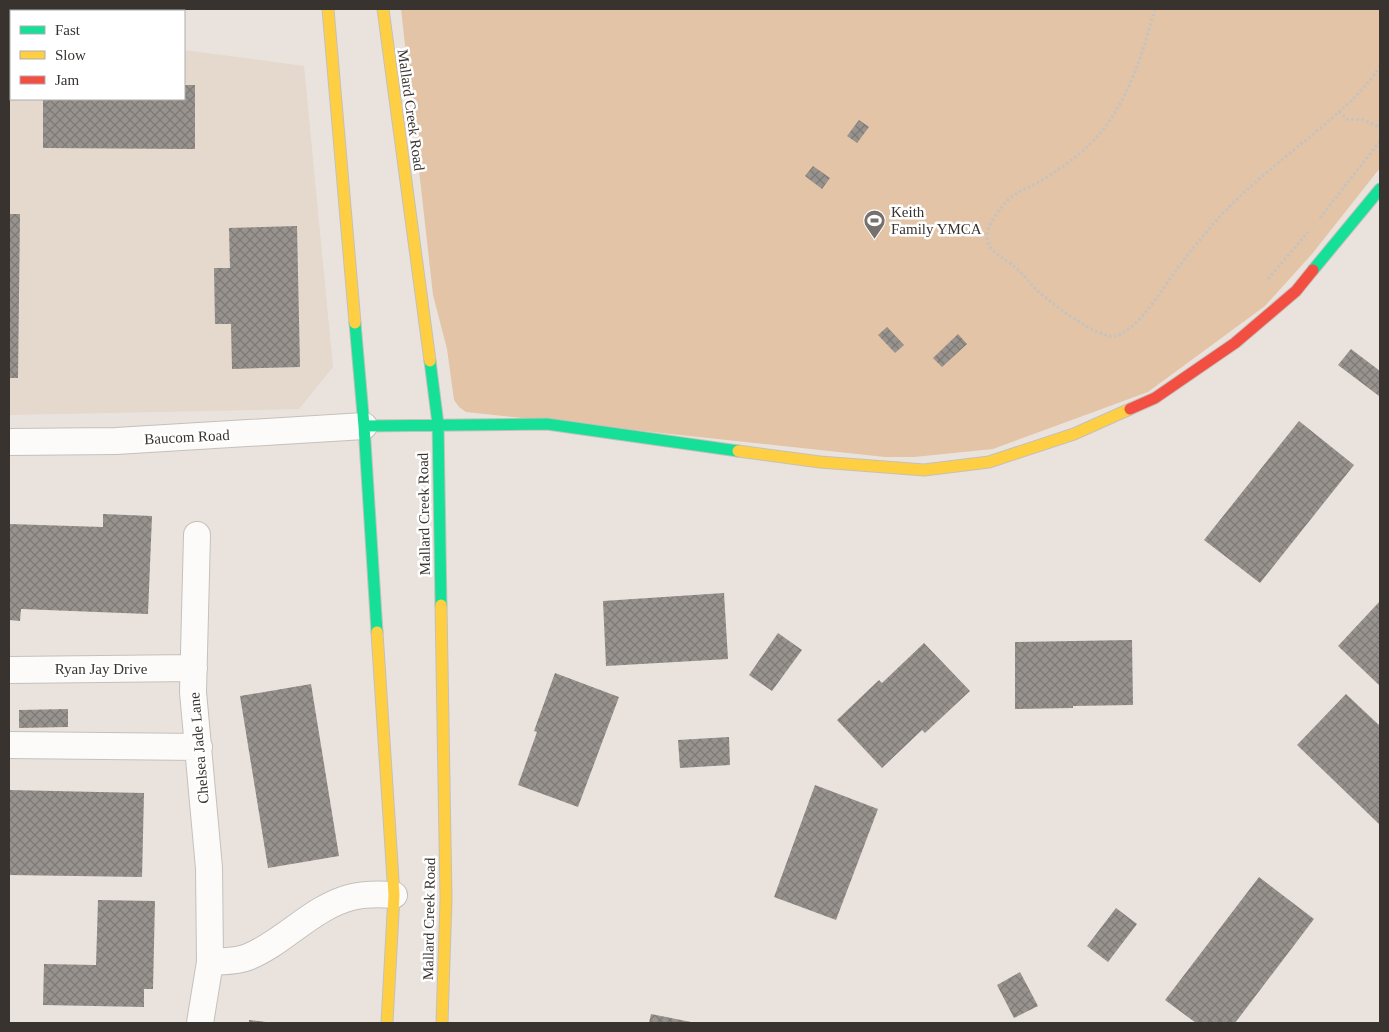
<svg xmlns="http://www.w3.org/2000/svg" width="1389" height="1032" font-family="Georgia,serif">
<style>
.built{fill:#e5d8cc}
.green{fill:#e3c4a6}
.building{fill:url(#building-cross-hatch)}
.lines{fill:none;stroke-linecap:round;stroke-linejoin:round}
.street-casing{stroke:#c5c0bb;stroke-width:28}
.fast-casing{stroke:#c5c0bb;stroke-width:13}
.slow-casing{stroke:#c5c0bb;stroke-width:13}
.jam-casing{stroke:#c5c0bb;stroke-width:13}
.path{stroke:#c5c3c0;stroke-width:3;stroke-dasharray:2.5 2.5;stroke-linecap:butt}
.street{stroke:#fcfbfa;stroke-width:26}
.fast{stroke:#16e098;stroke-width:11}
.slow{stroke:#ffcf43;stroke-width:11}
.jam{stroke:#f24e42;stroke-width:11}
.labels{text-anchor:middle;stroke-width:5;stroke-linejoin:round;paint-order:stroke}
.street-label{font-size:15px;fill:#38332f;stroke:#fff}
.poi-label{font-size:15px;fill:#38332f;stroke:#fff;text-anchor:start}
</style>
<defs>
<pattern id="building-cross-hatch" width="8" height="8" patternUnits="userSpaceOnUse" patternTransform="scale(1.25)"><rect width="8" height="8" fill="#98938e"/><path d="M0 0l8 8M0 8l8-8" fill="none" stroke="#7d7974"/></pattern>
</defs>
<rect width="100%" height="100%" fill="#eae3dd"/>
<path class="built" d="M9 27 11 28V99H184V50L304 66 333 367 299 409 9 415Z"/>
<path class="green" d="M401 9H1380V168L1312 254 1265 306 1148 392 993 449 914 457H885L466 412 459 407 454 400 447 349 433 295Z"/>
<path class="building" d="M184 85H195V149L43 148V99H184Z
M859 120 869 127 857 143 847 136Z
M813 166 830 178 822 189 805 176Z
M9 214H20L18 378H9Z
M297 226 300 367 232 369 231 324H215L214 268H230L229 228Z
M887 327 904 345 895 353 878 335Z
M958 334 967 344 942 367 933 358Z
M1351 349 1380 371V394L1379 396 1338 365Z
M1299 421 1354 465 1260 583 1204 540Z
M103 514 152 516 148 614 21 609 20 621 9 620V524L103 527Z
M724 593 728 659 606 666 603 601Z
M1380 601V686L1338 646Z
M778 633 802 650 772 691 749 675Z
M1132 640 1133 705 1073 706V708L1015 709V642Z
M924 643 970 691 925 733 922 730 882 768 837 720 879 680 882 683Z
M555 673 619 697 578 807 518 785 537 732 534 731Z
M311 684 339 856 268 868 240 696Z
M1346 694 1380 726V825L1297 745Z
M68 709V727L19 728V710Z
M729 737 730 765 680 768 678 740Z
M815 785 878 809 836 920 774 897Z
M9 790 144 793 142 877 9 875Z
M1259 877 1314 919 1235 1023H1196L1165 1000Z
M98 900 155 901 153 989H144V1007L43 1005 44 964 96 965Z
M1116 908 1137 924 1108 962 1087 946Z
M1020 972 1038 1006 1014 1018 997 985Z
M651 1014 691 1022V1023H649Z
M249 1020 266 1022V1023H249Z"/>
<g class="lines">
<defs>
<path id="street" d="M9 442 116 441 364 426
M197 535 193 692 209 868 210 962 200 1023
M9 670 194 668
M9 745 199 747
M210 962C223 961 236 962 248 957 285 942 312 907 352 897 365 894 381 894 394 895"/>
<path id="fast" d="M1313 270 1380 189
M355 323 364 426 377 632
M430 361 438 424 441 605
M364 426 547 424 738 451"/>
<path id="slow" d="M328 9 355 323
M383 9 430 361
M738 451 820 462 924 470 989 462 1074 434 1130 409
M441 605 446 899 442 1023
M377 632 394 895 387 1023"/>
<path id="jam" d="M1130 409 1155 398 1235 343 1296 291 1313 270"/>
</defs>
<use href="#street" class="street-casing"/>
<use href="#fast" class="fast-casing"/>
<use href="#slow" class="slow-casing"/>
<use href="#jam" class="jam-casing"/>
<path class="path" d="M1155 9C1139 66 1121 125 1070 161 1062 167 1054 172 1046 178 1024 191 1011 191 996 215 992 220 988 227 987 234 986 252 1005 258 1016 268 1023 274 1029 282 1036 289 1048 301 1099 340 1115 336 1138 331 1163 288 1177 269 1187 255 1198 242 1209 229 1238 194 1277 164 1312 135 1339 112 1361 95 1380 66
M1339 112 1347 119 1363 120 1380 127
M1320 218 1380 141
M1268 279 1308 232"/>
<use href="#street" class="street"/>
<use href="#fast" class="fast"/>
<use href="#slow" class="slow"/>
<use href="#jam" class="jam"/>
</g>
<defs>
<symbol id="stadium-pin" viewBox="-11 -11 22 30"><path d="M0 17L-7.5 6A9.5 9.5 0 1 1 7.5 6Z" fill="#76716c" stroke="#fff"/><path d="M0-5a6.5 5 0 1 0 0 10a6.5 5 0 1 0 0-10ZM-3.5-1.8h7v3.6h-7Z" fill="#fff"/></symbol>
</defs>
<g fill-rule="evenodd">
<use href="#stadium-pin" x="862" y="208" width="25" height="34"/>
</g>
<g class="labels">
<g class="street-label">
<text transform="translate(411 110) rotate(82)" y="5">Mallard Creek Road</text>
<text transform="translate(187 437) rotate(-3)" y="5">Baucom Road</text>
<text transform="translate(424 514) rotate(-91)" y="5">Mallard Creek Road</text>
<text x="101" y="674">Ryan Jay Drive</text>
<text transform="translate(199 748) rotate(-95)" y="5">Chelsea Jade Lane</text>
<text transform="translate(429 919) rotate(-89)" y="5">Mallard Creek Road</text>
</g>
<g class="poi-label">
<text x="891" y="217">Keith<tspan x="891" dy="17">Family YMCA</tspan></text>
</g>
</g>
<rect width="1389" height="1032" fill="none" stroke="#38332f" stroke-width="20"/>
<rect x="10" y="10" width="175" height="90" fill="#ffffff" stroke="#afadac"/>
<rect x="20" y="26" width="25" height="8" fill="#16e098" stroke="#afadac"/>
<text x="55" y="35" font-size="15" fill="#38332f">Fast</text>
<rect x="20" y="51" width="25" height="8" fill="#ffcf43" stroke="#afadac"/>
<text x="55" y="60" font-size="15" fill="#38332f">Slow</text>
<rect x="20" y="76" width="25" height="8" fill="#f24e42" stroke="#afadac"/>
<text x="55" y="85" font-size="15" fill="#38332f">Jam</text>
</svg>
